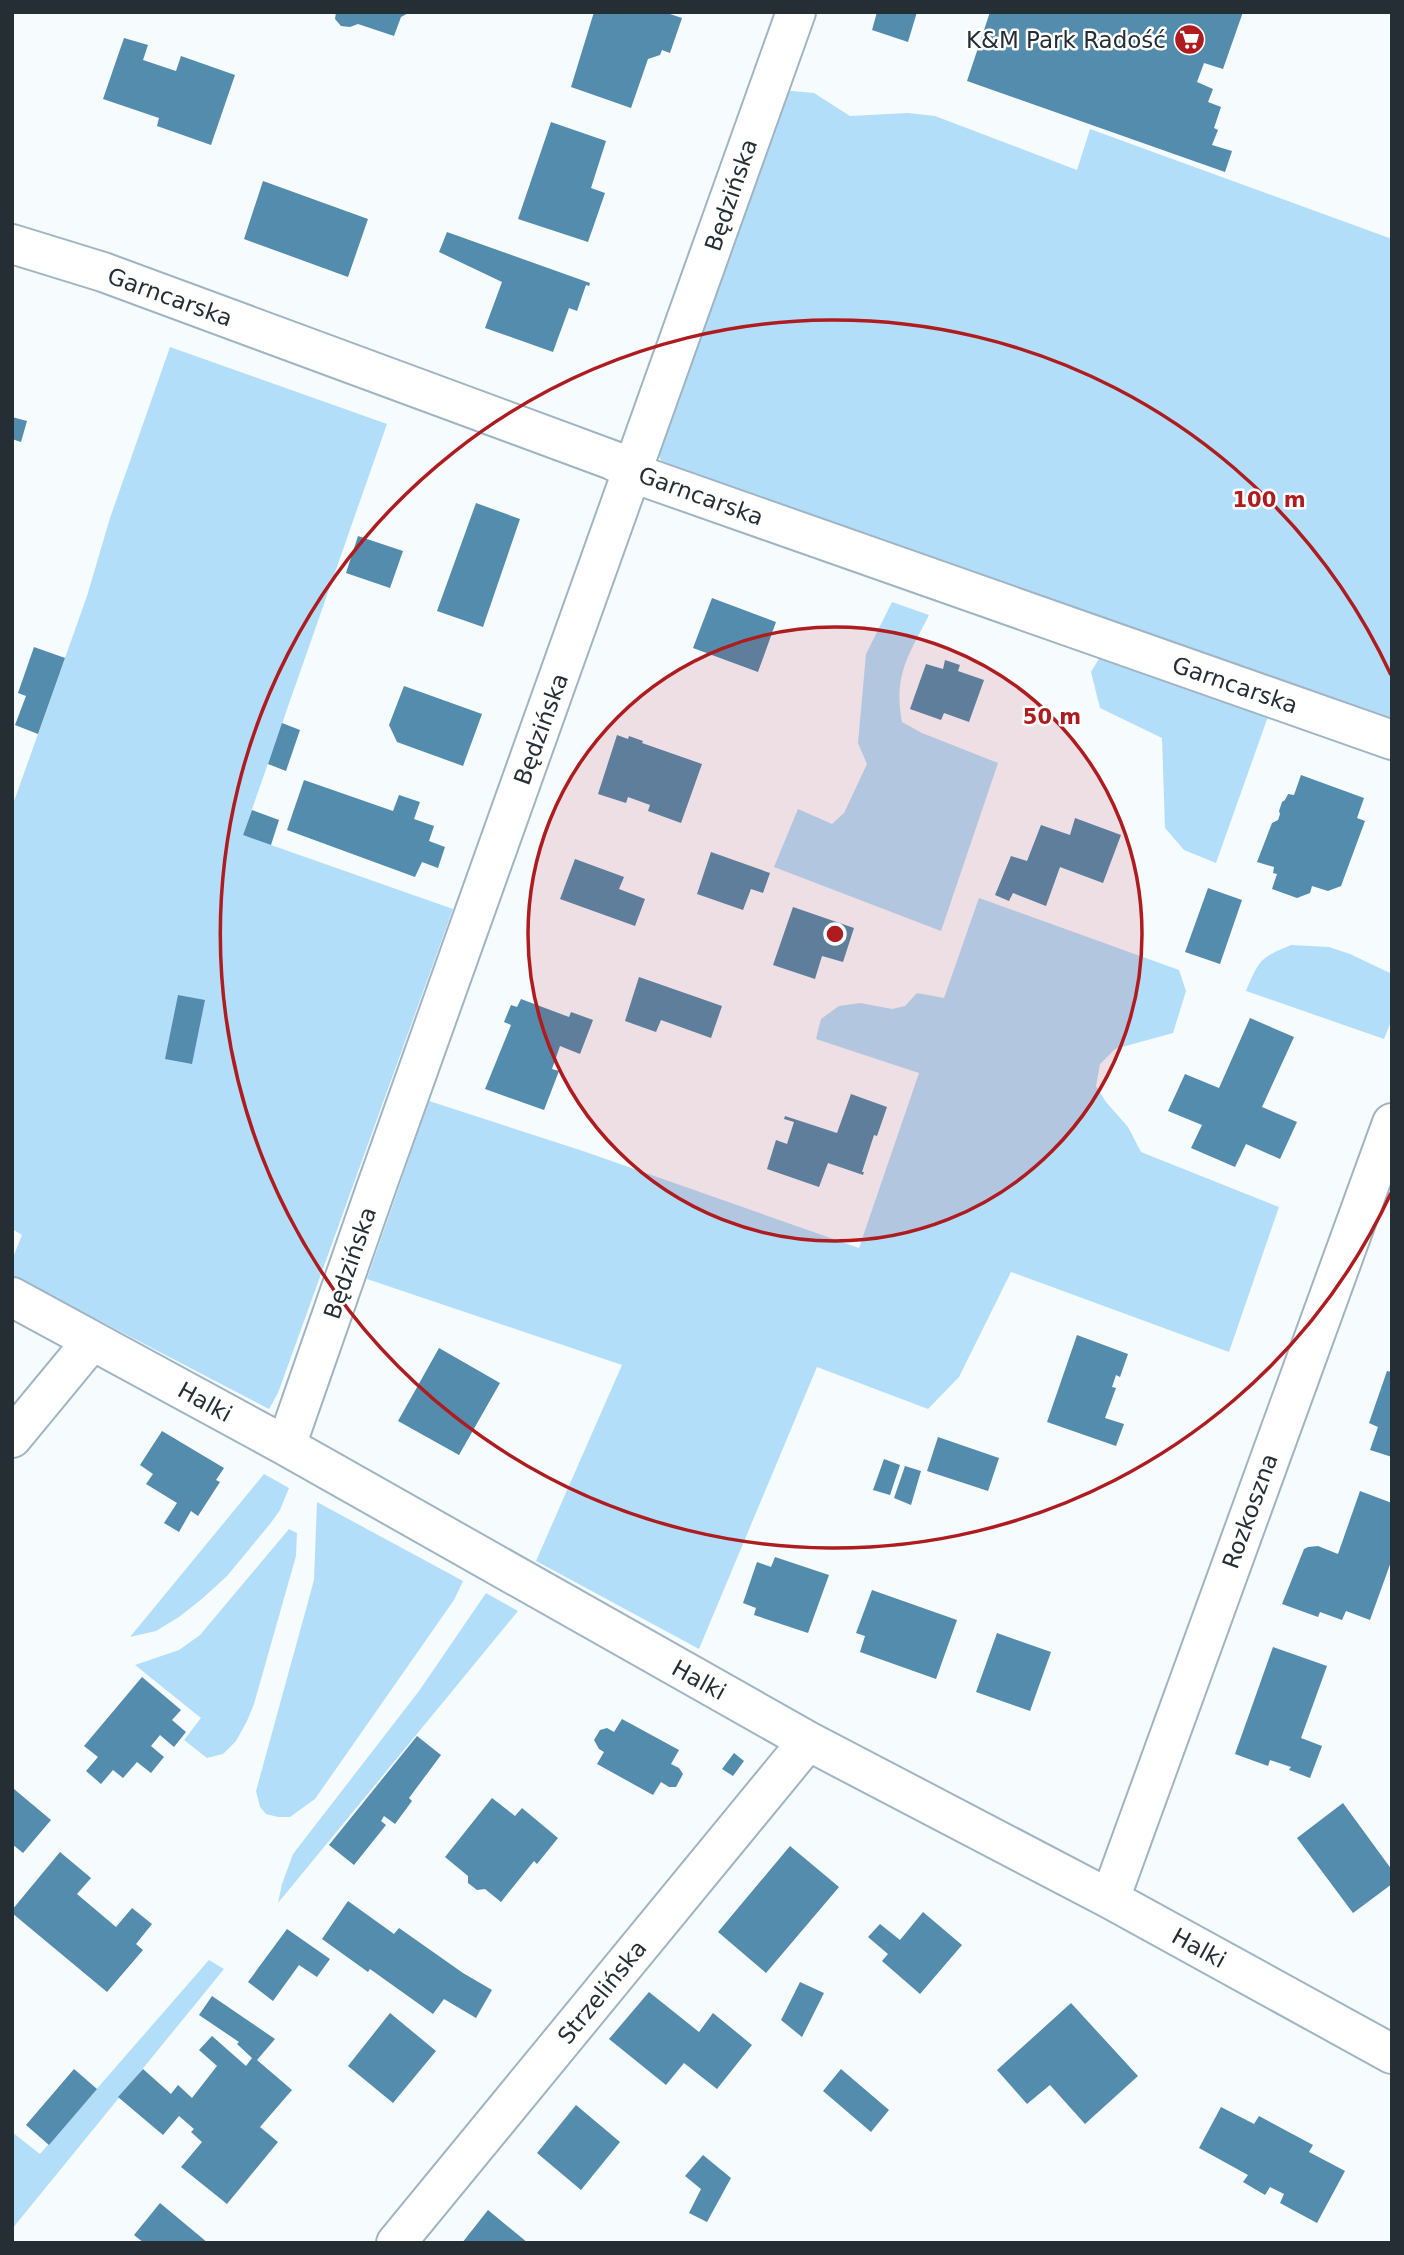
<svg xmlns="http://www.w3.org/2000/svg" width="1404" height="2255" font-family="'DejaVu Sans',sans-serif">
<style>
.green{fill:#b3defa}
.building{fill:#548cad}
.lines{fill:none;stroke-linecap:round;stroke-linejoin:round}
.minor-casing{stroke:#9fb5c4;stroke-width:42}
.minor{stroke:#fff;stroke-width:38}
.ring{fill:none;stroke:#ae1c1f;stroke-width:3.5}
.labels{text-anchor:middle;stroke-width:5;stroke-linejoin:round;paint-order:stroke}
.poi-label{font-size:23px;fill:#252e34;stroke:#fff;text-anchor:end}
.street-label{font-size:23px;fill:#252e34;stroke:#fff}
.centre{fill:#ae1c1f;stroke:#fff;stroke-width:3.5}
.ring-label{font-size:21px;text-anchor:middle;font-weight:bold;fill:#ae1c1f;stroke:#fff;stroke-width:5;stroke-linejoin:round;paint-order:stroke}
</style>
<rect width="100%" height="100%" fill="#f6fbfe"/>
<path class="green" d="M781 90 814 93 850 116 908 113 935 116 1077 170 1090 129 1392 239V723L666 469 656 451Z
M170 347 387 424 243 835 453 909 278 1393 269 1409 12 1275V1260L22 1235 12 1229V807L87 596 110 518Z
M892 602 929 615C909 655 893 675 902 722L922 733 998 763 941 931 774 867 798 809 832 824 844 813 867 764 858 743 866 654Z
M1103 652 1270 711 1216 863 1184 850 1165 828 1162 738 1100 708 1091 672Z
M979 898 1179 970 1186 991 1173 1033 1115 1049 1100 1064 1096 1086 1106 1102 1128 1127 1141 1152 1279 1207 1229 1352 1011 1272 959 1377 928 1409 817 1367 699 1649 536 1561 622 1365 367 1279 429 1101 583 1151 859 1248 919 1073 816 1039 821 1019 839 1006 860 1003 892 1009 905 1006 917 993 944 998Z
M1291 945 1329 947 1350 954 1392 974V1019L1384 1039 1246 991C1259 961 1259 958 1291 945Z
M264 1474 289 1488 280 1510 270 1524 227 1576 203 1598 179 1617 156 1631 130 1637Z
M317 1502 463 1581 454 1600 315 1799 290 1817H278L266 1814 260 1807 256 1791 314 1580Z
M289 1529 297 1533 296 1556 254 1704 247 1721 236 1741 223 1754 207 1758 184 1740 201 1718 135 1665 179 1650 200 1635Z
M486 1593 518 1611 278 1903 282 1884 293 1854 419 1691Z
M209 1960 224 1969 12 2229V2132L40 2154Z"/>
<path class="building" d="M336 12H410L401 17 394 36 358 24 350 27 341 26 335 19Z
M594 12H664L682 18 670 53 662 50 660 55 648 59 631 108 571 87Z
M877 12H917L908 42 872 30Z
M990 12H1243L1223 69 1204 63 1197 82 1213 89 1208 102 1221 107 1214 128 1218 130 1212 145 1232 151 1225 172 967 81Z
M124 38 148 45 143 60 176 71 181 56 235 75 211 145 157 126 159 118 103 99Z
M551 122 606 141 591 188 605 193 588 242 518 219Z
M263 181 368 219 348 277 244 239Z
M447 232 590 283 589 286 586 285 577 311 569 308 553 352 485 328 502 282 439 252Z
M12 417 27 421 21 442 12 439Z
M476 503 520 519 483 627 437 611Z
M358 536 403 551 390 588 346 573Z
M712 598 776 622 758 672 693 648Z
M34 647 65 658 38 734 15 725 26 696 18 693Z
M945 660 960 665 958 671 984 680 969 722 944 713 941 720 910 709 926 664 943 669Z
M404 686 482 714 463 766 397 742 389 725Z
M282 723 300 730 286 771 268 764Z
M617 735 628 739 629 736 643 741 642 743 702 764 681 823 648 811 650 805 628 797 626 803 598 794Z
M1301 775 1364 798 1357 818 1365 821 1341 886 1328 891 1312 886 1310 893 1297 898 1272 889 1277 874 1273 873 1274 867 1257 862 1272 823 1278 820 1280 814 1279 811 1282 802 1285 800 1288 794 1294 795Z
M304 780 393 811 399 795 420 802 414 819 434 826 429 841 445 847 438 868 422 862 415 877 287 830Z
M252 810 279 820 271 845 243 835Z
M1075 818 1121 835 1103 883 1060 867 1046 906 1013 893 1009 901 995 895 1011 856 1027 861 1041 825 1070 835Z
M711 852 770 873 763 893 751 889 743 910 697 894Z
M575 859 624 877 619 889 645 899 635 926 560 899Z
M1208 888 1242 900 1220 964 1185 952Z
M793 907 854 928 843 962 822 956 815 979 773 965Z
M639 977 722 1006 711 1038 661 1020 656 1032 625 1021Z
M178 995 205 1000 192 1064 165 1059Z
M521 999 569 1017 571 1012 593 1020 580 1054 560 1046 552 1069 559 1071 544 1110 485 1089 511 1025 504 1022 511 1005 517 1007Z
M1250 1018 1294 1037 1262 1107 1297 1122 1280 1159 1246 1144 1235 1167 1191 1148 1202 1125 1168 1111 1185 1074 1219 1088Z
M851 1094 887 1107 877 1136 874 1135 862 1172H864L863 1175 828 1163 819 1187 767 1169 776 1140 787 1144 794 1122 784 1119 785 1116 837 1133Z
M1077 1335 1128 1354 1120 1377 1116 1375 1112 1387 1116 1388 1105 1418 1124 1424 1116 1446 1047 1422Z
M439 1348 500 1383 459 1455 398 1421Z
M1387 1371 1392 1372V1457L1370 1450 1378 1427 1369 1423Z
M162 1431 224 1468 216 1480 220 1482 198 1516 191 1511 179 1532 164 1523 177 1503 146 1484 153 1474 140 1465Z
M938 1437 999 1458 988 1491 927 1471Z
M884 1459 900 1465 890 1495 873 1490Z
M905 1466 921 1471 911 1505 894 1498Z
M1360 1491 1392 1503V1559L1370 1620 1346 1611 1342 1620 1320 1612 1318 1617 1282 1604 1304 1549 1308 1547 1318 1546 1338 1554Z
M775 1557 829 1575 808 1633 754 1615 756 1608 743 1603 757 1562 771 1567Z
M872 1590 957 1620 936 1679 860 1652 865 1636 856 1633Z
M997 1633 1051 1652 1030 1711 976 1692Z
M1273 1647 1327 1666 1301 1738 1322 1746 1310 1778 1289 1770 1291 1767 1270 1760 1268 1766 1235 1754Z
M142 1677 181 1710 172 1720 186 1732 174 1747 160 1735 151 1746 164 1757 151 1773 137 1762 123 1778 113 1770 101 1784 86 1771 98 1757 84 1746Z
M622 1719 679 1750 671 1764 679 1768 683 1774 676 1787H669L661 1782 653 1795 597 1764 604 1752 599 1749 594 1740 600 1730 607 1728 614 1732Z
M417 1736 441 1755 409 1798 412 1801 395 1824 384 1816 381 1821 386 1825 354 1865 329 1845Z
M734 1753 744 1761 733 1776 722 1769Z
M14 1789 51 1820 23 1853 12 1844V1792Z
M492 1798 515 1816 522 1808 558 1838 537 1864 534 1861 501 1902 485 1889 477 1890 468 1883V1876L445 1857Z
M1343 1803 1392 1870V1884L1353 1913 1297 1838Z
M790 1846 839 1887 766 1973 718 1932Z
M60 1852 91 1878 77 1894 116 1927 132 1908 152 1924 136 1944 143 1950 107 1992 12 1913V1910Z
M348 1901 394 1934 399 1928 463 1973 492 1990 476 2018 444 1999 433 2014 370 1969 368 1972 322 1939Z
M923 1912 962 1945 920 1994 882 1961 888 1954 868 1937 880 1924 900 1940Z
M287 1929 330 1959 317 1977 299 1965 273 2001 248 1982Z
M800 1982 824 1993 802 2037 781 2020Z
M649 1992 699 2032 713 2013 752 2045 717 2089 684 2063 666 2085 609 2039Z
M212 1996 275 2039 257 2060 292 2090 260 2127 278 2142 227 2204 181 2167 202 2142 191 2132 194 2129 179 2116 163 2135 118 2097 143 2069 171 2094 178 2085 192 2098 217 2066 199 2050 212 2036 246 2066 252 2058 237 2044 239 2042 199 2015Z
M1071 2003 1138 2076 1085 2124 1050 2085 1027 2104 997 2070Z
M390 2013 436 2051 393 2103 348 2066Z
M74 2069 97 2089 49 2145 26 2125Z
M841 2069 889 2110 871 2132 823 2091Z
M576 2105 620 2142 581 2190 537 2153Z
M1221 2107 1254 2124 1259 2116 1313 2145 1309 2152 1345 2171 1317 2223 1280 2203 1284 2194 1270 2187 1265 2195 1243 2182 1248 2175 1199 2148Z
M703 2155 731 2178 707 2222 689 2213 701 2189 685 2176Z
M160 2203 208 2243H144L134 2235Z
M488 2210 528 2243H462Z"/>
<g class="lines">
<defs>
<path id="minor" d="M12 244 103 272 612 460 647 478 1392 740
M12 1297 286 1446 808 1741 1110 1899 1392 2054
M12 1438 92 1341
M286 1446 375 1191 796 12
M1110 1899 1392 1123
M396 2243 808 1741"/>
</defs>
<use href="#minor" class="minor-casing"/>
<use href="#minor" class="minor"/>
</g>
<circle cx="835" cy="934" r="307" fill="#ae1c1f" fill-opacity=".12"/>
<g class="ring">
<circle cx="835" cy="934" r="307"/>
<path d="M1391 1193A614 614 0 1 1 1391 675"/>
</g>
<defs>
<symbol id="supermarket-disc" viewBox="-11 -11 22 22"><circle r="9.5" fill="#ae1c1f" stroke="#fff"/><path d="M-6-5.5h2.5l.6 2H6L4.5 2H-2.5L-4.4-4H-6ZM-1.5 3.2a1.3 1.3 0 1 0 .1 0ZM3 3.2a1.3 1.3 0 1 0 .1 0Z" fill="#fff"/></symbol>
</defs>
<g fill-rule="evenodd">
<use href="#supermarket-disc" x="1172" y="22" width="35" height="35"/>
</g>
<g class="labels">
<g class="poi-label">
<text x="1166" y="48">K&amp;M Park Radość</text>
</g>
<g class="street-label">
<text transform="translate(731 195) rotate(-71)" y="8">Będzińska</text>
<text transform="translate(170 297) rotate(20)" y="8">Garncarska</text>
<text transform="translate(701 496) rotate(20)" y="8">Garncarska</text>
<text transform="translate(1235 685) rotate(19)" y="8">Garncarska</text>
<text transform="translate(541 729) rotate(-70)" y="8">Będzińska</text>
<text transform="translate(350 1263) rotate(-71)" y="8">Będzińska</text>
<text transform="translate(205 1402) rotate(29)" y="8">Halki</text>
<text transform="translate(1250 1511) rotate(-70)" y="8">Rozkoszna</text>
<text transform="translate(699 1680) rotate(29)" y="8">Halki</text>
<text transform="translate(1199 1948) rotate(29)" y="8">Halki</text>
<text transform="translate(602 1992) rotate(-51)" y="8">Strzelińska</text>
</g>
</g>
<circle cx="835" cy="934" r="10" class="centre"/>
<g class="ring-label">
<text x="1269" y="507">100 m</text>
<text x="1052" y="724">50 m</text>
</g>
<rect width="1404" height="2255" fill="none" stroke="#252e34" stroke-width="28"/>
</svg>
